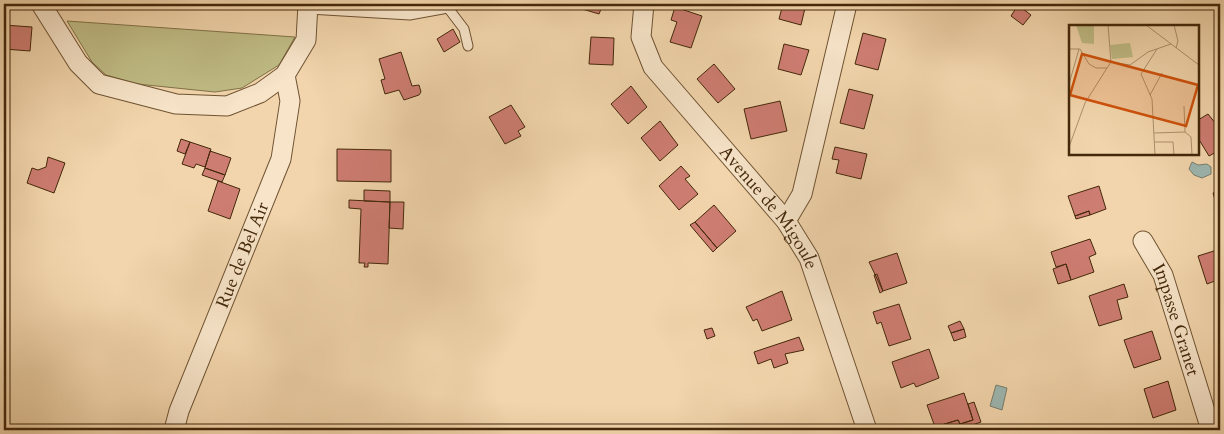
<svg xmlns="http://www.w3.org/2000/svg" width="1224" height="434" font-family="Cardo,serif">
<style>
.green{fill:#c0bc85;stroke:#827248}
.water{fill:#9db7b1;stroke:#797e6e}
.building{fill:#ce7d72;stroke:#43280a}
.lines{fill:none;stroke-linecap:round;stroke-linejoin:round}
.lane-casing{stroke:#6f5332;stroke-width:11}
.street-casing{stroke:#6f5332;stroke-width:21}
.lane{stroke:#f7e4c9;stroke-width:9}
.street{stroke:#f7e4c9;stroke-width:19}
.labels{text-anchor:middle;stroke-width:5;stroke-linejoin:round;paint-order:stroke}
.street-label{font-size:18px;fill:#43280a;stroke:#f7e4c9}
.inset-road{fill:none;stroke:#ac906b;stroke-width:1}
.view{fill:#cf520c;fill-opacity:0.15;stroke:#cf520c;stroke-width:2.5}
.inset-edge{fill:none;stroke:#43280a;stroke-width:2.5}
</style>
<rect width="100%" height="100%" fill="#f2d5ac"/>
<filter id="stains"><feTurbulence type="fractalNoise" baseFrequency=".004" numOctaves="4"/><feColorMatrix values="0 0 0 0 .2 0 0 0 0 .09 0 0 0 0 .02 0 0 0 .5 -.17"/></filter>
<radialGradient id="worn" r=".72"><stop offset=".6" stop-color="#630" stop-opacity="0"/><stop offset="1" stop-color="#630" stop-opacity=".3"/></radialGradient>
<path class="green" d="M67 21 295 37 279 65 242 88 215 92 137 84 106 75 92 62Z"/>
<path class="water" d="M1192 162 1198 165 1207 164 1211 167V174L1202 178 1194 175 1189 169Z
M996 385 1007 388 1002 410 990 406Z"/>
<path class="building" d="M580 4H603L599 14 579 8Z
M783 4H806L801 25 779 19Z
M1018 5 1031 15 1023 25 1011 16Z
M675 7 702 16 691 48 670 42 677 22 671 20Z
M4 25 32 27 30 51 4 49Z
M453 29 460 42 444 52 437 39Z
M863 33 886 39 878 70 855 64Z
M591 37 614 38 613 65 589 64Z
M784 44 809 50 801 75 778 69Z
M401 52 412 86 419 85 421 92 419 95 404 100 399 90 385 94 381 80 385 79 379 59Z
M714 64 735 89 718 103 697 79Z
M631 86 647 107 628 124 611 104Z
M849 89 873 95 864 129 840 123Z
M780 101 787 131 751 139 744 109Z
M511 105 525 127 518 131 521 136 505 144 489 117Z
M1208 114 1220 129V150L1209 156 1198 138V120Z
M660 121 678 145 660 161 641 138Z
M181 139 190 142 185 154 177 151Z
M190 142 211 149 205 167 196 164 194 168 182 164Z
M835 147 867 154 861 179 836 173 839 160 832 159Z
M337 149 391 150V182L337 181Z
M210 151 231 158 225 175 205 168Z
M48 157 65 163 54 193 27 183 32 168 38 170 46 167Z
M681 166 690 176 685 179 698 194 679 210 659 186Z
M205 168 225 175 222 182 202 175Z
M218 181 240 189 230 219 208 211Z
M1099 186 1106 209 1090 215 1089 211 1075 216 1068 196Z
M364 190 390 191V202L364 201Z
M1220 191V205L1217 206 1213 193Z
M349 200 390 202 388 264 368 263V267H364L365 263H359L361 209 349 208Z
M390 202H404L403 229 389 228Z
M714 205 736 231 717 248 695 222Z
M1089 211 1090 215 1076 219 1075 216Z
M695 222 717 248 713 252 690 225Z
M1090 239 1096 254 1089 257 1094 272 1071 280 1066 264 1056 267 1051 252Z
M1220 249V279L1207 284 1198 256Z
M897 253 907 283 883 291 869 262Z
M1066 264 1071 280 1058 284 1053 269Z
M877 274 883 291 880 293 874 275Z
M1124 284 1128 297 1117 300 1122 319 1099 326 1089 296Z
M782 291 792 320 762 331 757 319 753 321 746 307Z
M899 304 911 339 889 346 881 322 877 324 873 312Z
M960 321 964 329 951 333 948 326Z
M712 328 715 336 707 339 704 330Z
M964 329 966 337 954 341 951 333Z
M1152 331 1161 359 1134 368 1124 340Z
M799 337 804 350 785 354 788 363 774 368 771 359 758 364 754 352Z
M929 349 939 378 916 387 914 383 901 388 892 362Z
M1168 381 1176 410 1153 418 1144 389Z
M964 393 973 420 960 424 958 420 935 427 927 405Z
M974 402 981 422 961 429 960 424 973 420 968 404Z
M958 420 960 424 936 430 935 427Z"/>
<g class="lines">
<defs>
<path id="lane" d="M445 4 464 29 468 46"/>
<g id="street">
<path d="M41 4 78 63 99 84 176 104 227 106 260 93 285 75 306 40 308 4"/>
<path d="M309 4 410 10 443 4"/>
<path id="s1" d="M644 4 641 37 653 67 786 221 809 258 867 430"/>
<path d="M786 221 802 194 847 4"/>
<path id="s2" d="M1143 241 1163 275 1211 430"/>
<path id="s3" d="M174 430 179 411 281 159 290 101 285 75"/>
</g>
</defs>
<use href="#lane" class="lane-casing"/>
<use href="#street" class="street-casing"/>
<use href="#lane" class="lane"/>
<use href="#street" class="street"/>
</g>
<g class="labels">
<g class="street-label">
<text dy="6" stroke="none"><textPath href="#s1" startOffset="248">Avenue de Migoule</textPath></text>
<text dy="6" stroke="none"><textPath href="#s3" startOffset="188">Rue de Bel Air</textPath></text>
<text dy="6" stroke="none"><textPath href="#s2" startOffset="86">Impasse Granet</textPath></text>
</g>
</g>
<g transform="translate(1069 25)">
<rect width="130" height="130" fill="#f2d5ac"/>
<path d="M7 0H25V19L13 18ZM61 18 64 32 43 34 41 20Z" fill="#c0bc85"/>
<path class="inset-road" d="M39 0 42 37M77 0 130 40M105 0 109 16 107 23M0 24H11L20 39 27 43H38L42 37M42 37 61 40 79 27 102 19M0 59 10 24M81 70 93 48M115 81 116 107M85 108 116 107 122 112 123 130M86 117H104L105 130M0 122 16 78 38 43M86 130 83 74 72 49 88 24"/>
<path class="view" d="M13 29 129 60 117 101 1 70Z"/>
<rect width="130" height="130" class="inset-edge"/>
</g>
<rect width="1224" height="434" fill="none" stroke="#f2d5ac" stroke-width="20"/>
<rect x="5" y="5" width="1214" height="424" fill="none" stroke="#43280a" stroke-width="2.5"/>
<rect x="10" y="10" width="1204" height="414" fill="none" stroke="#43280a"/>
<rect width="100%" height="100%" filter="url(#stains)"/>
<rect width="100%" height="100%" fill="url(#worn)"/>
</svg>
